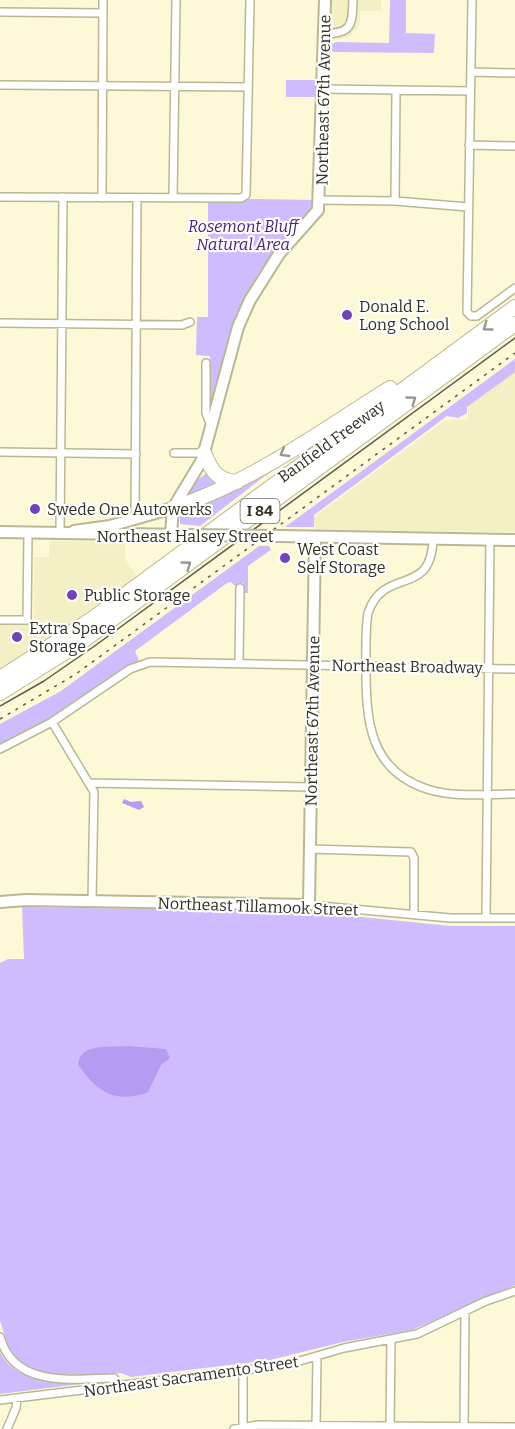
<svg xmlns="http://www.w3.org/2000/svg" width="515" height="1429" font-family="Bitter,serif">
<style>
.built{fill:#f4efc4}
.green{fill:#cebcfe}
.water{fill:#b59cf0}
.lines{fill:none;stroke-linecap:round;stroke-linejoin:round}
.street-casing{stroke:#bab795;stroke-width:10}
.secondary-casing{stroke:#bab795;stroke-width:14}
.highway-casing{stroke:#bab795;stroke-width:16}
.street{stroke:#fff;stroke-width:7}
.secondary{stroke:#fff;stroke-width:10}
.highway{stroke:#fff;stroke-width:14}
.tram{stroke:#5c5a48;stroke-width:1.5}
.rail{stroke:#5c5a48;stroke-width:1.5;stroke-dasharray:3 6;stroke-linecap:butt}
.secondary-bridge-casing{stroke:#bab795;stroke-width:14;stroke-linecap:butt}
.secondary-bridge{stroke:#fff;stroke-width:10}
.oneway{stroke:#989891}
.poi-dot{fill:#7143bb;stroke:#fff;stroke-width:2}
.labels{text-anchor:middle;stroke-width:4.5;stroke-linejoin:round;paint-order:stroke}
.shield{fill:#fff;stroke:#706e65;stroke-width:1.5}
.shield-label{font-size:15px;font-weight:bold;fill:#323023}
.street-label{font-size:16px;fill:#323023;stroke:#fff}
.park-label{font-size:16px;font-style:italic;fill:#482081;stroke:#fff}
.poi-label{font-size:16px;fill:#323023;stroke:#fff;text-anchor:start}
</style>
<rect width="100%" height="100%" fill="#fdf9d6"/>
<path class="built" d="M329 0H381V11H360V23L350 37 328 41Z
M515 370V532L314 530V517L444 421 468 419V406Z
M49 541 125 542V559L137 576 67 626 0 668V625H34V557H49Z"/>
<path class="green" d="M390 0H406V33L435 34 434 53 332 52V44L336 42 389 43Z
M286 80H316L315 97H286Z
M249 199 316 200C311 222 269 254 255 279 231 319 222 369 209 413L210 356 196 355 197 317H208V200Z
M515 359V372L467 407V413L458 418 447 416 314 515V527H285Z
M288 458 200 526 180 524V512Z
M207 473 225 484 187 497 196 481Z
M259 546H269L271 550 248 566V593H245L243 583 235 586 231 582 227 583 135 651 139 661 123 668 55 715 0 744V724L61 691Z
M22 907 313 912 450 926H515V1285L412 1330 343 1342 270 1360 131 1377 121 1373C96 1374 39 1380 20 1363 8 1354 5 1334 0 1321V963L8 959H24Z
M0 1352C18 1387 62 1381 96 1382L0 1394Z"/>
<path class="water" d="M124 799 131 802 141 801 144 807 139 810 122 803Z
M127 1046 166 1049 170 1058 161 1065 148 1092 143 1094C113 1103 94 1089 78 1064 81 1042 110 1048 127 1046Z"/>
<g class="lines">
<defs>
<path id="street" d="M472 0 467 312 471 316H477L515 288
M0 12 103 13
M324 34C352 33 352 26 353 0
M471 72 515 73
M0 85 248 87
M323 89 470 91
M469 145 515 146
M0 197 241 198 246 195 250 0
M102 198 103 0
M173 198 176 0
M320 200 395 201 468 207
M395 201 396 90
M0 323 182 325 190 322
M206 363V413L211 426
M0 452 136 454
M174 453H204
M135 519 137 198
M60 534 63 197
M433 538C432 599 384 565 368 613 365 630 366 650 366 668 366 720 369 770 427 789 454 798 487 794 515 794
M0 620H27L28 533
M239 663 240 588
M52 722 94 792 92 901
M0 749 52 722 130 669 150 662 515 669
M90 783 311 787
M310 849 411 852 414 858V914
M309 905 450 918H515
M486 918 490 539
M0 1337C14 1388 72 1379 114 1378L121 1386
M0 1400 286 1365 344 1348 417 1334 486 1301 515 1291
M316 1428 317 1356
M7 1429 16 1408 17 1400
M234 1429 258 1425 515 1427
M243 1429V1371
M390 1429 391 1339
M464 1429 465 1311"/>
<path id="secondary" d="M74 531 110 526 173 508
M0 532 187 535
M171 534 173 508 202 460 238 327 250 300 279 254 318 210 325 0
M281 536 515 540
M0 902 26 900 309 905 315 537"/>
<path id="highway" d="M204 453C211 470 217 481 237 482
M173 508C251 483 321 431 390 388
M0 678 92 619 515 307
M0 693 80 643 515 324"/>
</defs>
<use href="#street" class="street-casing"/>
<use href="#secondary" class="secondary-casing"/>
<use href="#highway" class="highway-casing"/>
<use href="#street" class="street"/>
<use href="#secondary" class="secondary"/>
<use href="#highway" class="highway"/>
<path class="tram" d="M0 706 44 681 96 645 515 338"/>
<path class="rail" d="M0 719 76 674 515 353"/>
<defs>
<path id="secondary-bridge" d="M187 535 281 536"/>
</defs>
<use href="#secondary-bridge" class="secondary-bridge-casing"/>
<use href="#secondary-bridge" class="secondary-bridge"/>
</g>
<defs><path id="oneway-chevron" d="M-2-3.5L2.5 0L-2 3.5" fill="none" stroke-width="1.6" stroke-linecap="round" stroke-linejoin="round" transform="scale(1.5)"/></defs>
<g class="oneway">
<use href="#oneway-chevron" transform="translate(487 327) rotate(144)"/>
<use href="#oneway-chevron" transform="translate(412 400) rotate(-36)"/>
<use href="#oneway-chevron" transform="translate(284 453) rotate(149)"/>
<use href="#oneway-chevron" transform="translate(187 565) rotate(-36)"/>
</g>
<g class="poi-dot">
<circle cx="347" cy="315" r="6"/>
<circle cx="35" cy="509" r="6"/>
<circle cx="285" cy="558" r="6"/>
<circle cx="72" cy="595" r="6"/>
<circle cx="17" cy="637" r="6"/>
</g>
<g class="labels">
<rect class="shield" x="240.5" y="499" width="39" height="24" rx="4.5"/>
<g class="shield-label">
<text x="260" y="516">I 84</text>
</g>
<g class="street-label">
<text transform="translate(323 100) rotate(-89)" y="6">Northeast 67th Avenue</text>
<text transform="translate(331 441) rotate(-36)" y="6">Banfield Freeway</text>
<text x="185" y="542">Northeast Halsey Street</text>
<text transform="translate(407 666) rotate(1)" y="6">Northeast Broadway</text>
<text transform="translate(312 721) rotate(-89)" y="6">Northeast 67th Avenue</text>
<text transform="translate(258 906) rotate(2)" y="6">Northeast Tillamook Street</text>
<text transform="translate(191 1376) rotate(-8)" y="6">Northeast Sacramento Street</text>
</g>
<g class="park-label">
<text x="243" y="232">Rosemont Bluff<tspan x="243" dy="18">Natural Area</tspan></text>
</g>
<g class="poi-label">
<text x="359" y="312">Donald E.<tspan x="359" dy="18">Long School</tspan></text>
<text x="47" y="515">Swede One Autowerks</text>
<text x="297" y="555">West Coast<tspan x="297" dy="18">Self Storage</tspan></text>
<text x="84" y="601">Public Storage</text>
<text x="29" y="634">Extra Space<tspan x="29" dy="18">Storage</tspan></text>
</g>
</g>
</svg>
